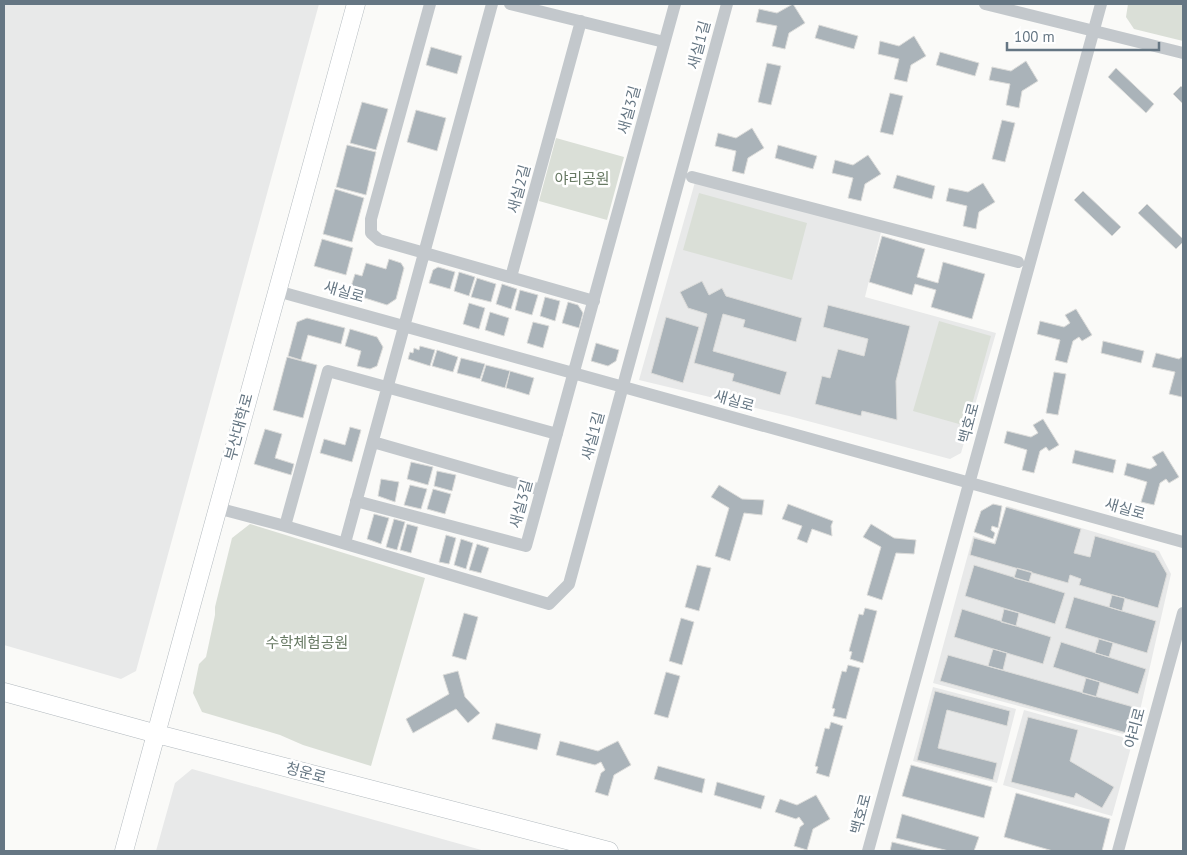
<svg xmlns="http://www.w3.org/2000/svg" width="1187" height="855" font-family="'PT Sans','Noto Sans KR',sans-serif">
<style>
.built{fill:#e8e9e9}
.green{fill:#dadfd7}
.building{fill:#aab3b9;stroke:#dcdcda}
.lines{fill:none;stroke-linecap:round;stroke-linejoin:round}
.secondary-casing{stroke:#b3babf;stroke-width:19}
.street{stroke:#c3c8cc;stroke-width:12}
.secondary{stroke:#fff;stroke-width:18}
.labels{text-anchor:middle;stroke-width:5;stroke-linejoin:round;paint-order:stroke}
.street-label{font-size:15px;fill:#657683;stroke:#fff}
.park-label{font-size:15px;fill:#687a64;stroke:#fff}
</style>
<rect width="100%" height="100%" fill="#fafaf8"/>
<path class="built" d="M4 4H319L136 671 121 679 4 645Z
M695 182 881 232 865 297 996 333 961 453 950 459 789 416 639 380Z
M1007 506 1159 551 1171 574 1134 737 933 683 973 536 994 543Z
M933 687 1016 709 997 783 913 761Z
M1024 710 1133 740 1112 816 1003 785Z
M192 769 485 851H156L175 783Z"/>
<path class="green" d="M1128 4H1183V41L1134 29 1126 17Z
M556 138 624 157 607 220 539 201Z
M699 193 807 223 792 280 683 250Z
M939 321 991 336 966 426 913 411Z
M250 524 425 578 371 766 303 745 280 735 202 712 193 693 199 664 206 657 215 615V607L232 538Z"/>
<path class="building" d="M793 4 805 23 789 33 785 49 772 46 777 26 756 22 759 9 777 13Z
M819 25 858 36 854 49 815 38Z
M914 36 926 56 911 65 907 82 894 79 899 59 878 54 880 41 899 46Z
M431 47 462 56 457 74 426 65Z
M940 52 979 63 975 76 936 65Z
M1026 61 1038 81 1022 91 1019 108 1006 105 1010 84 989 80 992 67 1011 71Z
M767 63 781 66 771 105 758 102Z
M1116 68 1154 104 1146 113 1108 77Z
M1181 86 1183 88V104L1173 94Z
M890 93 903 96 893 135 880 132Z
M362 102 388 109 376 150 350 143Z
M416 110 446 118 437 151 407 142Z
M1002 120 1015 123 1005 162 992 159Z
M752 128 764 148 748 158 744 174 732 171 736 151 715 146 718 133 736 138Z
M347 145 376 152 366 195 336 187Z
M778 145 817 156 813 169 775 158Z
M868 155 881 174 865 184 861 201 848 198 853 178 832 173 835 160 853 165Z
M897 175 935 186 932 199 893 188Z
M983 183 995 202 979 212 976 229 963 226 967 206 946 201 949 188 968 192Z
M335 189 364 198 352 242 323 234Z
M1083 191 1121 227 1112 236 1074 200Z
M1147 204 1183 239V242L1176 249 1138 213Z
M882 236 925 249 917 277 938 283 943 262 985 274 972 319 931 307 936 290 915 284 912 295 869 282Z
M322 239 353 248 346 275 314 266Z
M389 259 401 263 404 268 396 299 387 305 349 293 355 274 362 276 366 263 386 269Z
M438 267 455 272 450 289 429 283 433 270Z
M459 272 475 277 469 296 454 291Z
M477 278 496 284 491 302 471 297Z
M702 281 709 295 722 288 726 296 802 318 796 342 743 327 745 320 723 314 713 351 787 372 780 395 732 381 734 374 694 363 707 314 688 308 680 292Z
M502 284 517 289 511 309 496 304Z
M520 290 538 295 532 315 515 310Z
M545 297 560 301 555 321 540 316Z
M568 302 578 305 583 313 579 328 562 323Z
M469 303 485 308 479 329 463 324Z
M828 305 910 326 896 381 897 420 862 411 861 416 815 404 822 376 830 378 838 349 864 356 868 339 823 327Z
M1076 309 1092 335 1082 341 1079 337 1073 341 1067 363 1055 360 1060 340 1037 334 1040 321 1064 327 1070 323 1065 315Z
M490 312 509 318 504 336 485 330Z
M666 317 699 327 683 383 651 373Z
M307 318 345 328 341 344 308 335 301 360 288 356 297 322Z
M533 322 549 326 543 348 527 343Z
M350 329 377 337 383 347 377 366 370 369 357 366 361 351 345 346Z
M1103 341 1144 351 1141 363 1101 353Z
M596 343 619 350 616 361 608 366 591 361Z
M420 346 435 350 430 366 408 359 410 352 413 353 414 348 419 350Z
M437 350 458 357 453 372 432 366Z
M1156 353 1179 359 1183 356 1182 397 1169 394 1175 372 1152 367Z
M287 357 317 365 303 418 273 410Z
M461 358 485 364 480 379 457 373Z
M486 365 510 371 505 388 481 381Z
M510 371 534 378 529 395 506 388Z
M1054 372 1066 374 1058 415 1046 413Z
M1043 419 1059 445 1049 451 1046 447 1040 451 1034 473 1022 470 1027 450 1004 443 1007 431 1031 437 1038 433 1033 425Z
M350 427 361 430 352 462 320 453 324 439 345 445Z
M265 429 282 434 275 458 294 464 291 475 254 464Z
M1075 450 1116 460 1113 473 1072 463Z
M1163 451 1179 477 1169 483 1166 479 1160 483 1154 505 1141 502 1147 482 1124 475 1127 463 1150 469 1157 465 1152 457Z
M411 462 433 467 428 485 407 479Z
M437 471 456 475 452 491 434 486Z
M381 479 399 482 395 502 378 496Z
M410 485 427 489 421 509 404 505Z
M719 485 742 499 764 500 762 515 744 513 730 561 715 556 729 508 711 497Z
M433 489 451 494 445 514 427 509Z
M788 504 833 521 831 526 832 536 812 529 807 543 797 539 802 526 782 519Z
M993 504 1002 506 998 528 992 526 991 530 995 533 993 539 974 532 981 511Z
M1006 507 1081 529 1074 553 1090 557 1095 536 1155 553 1167 574 1158 608 1079 585 1081 579 1070 575 1068 583 970 555 974 538 995 544Z
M374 514 389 518 381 544 367 539Z
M394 519 405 522 397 550 386 547Z
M407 524 418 527 411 553 400 550Z
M871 524 894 538 916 540 914 554 896 553 882 600 867 595 881 547 863 537Z
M446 535 456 538 449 564 439 562Z
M461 539 473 543 466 569 454 565Z
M477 544 489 548 481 573 469 570Z
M697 565 711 568 699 611 685 607Z
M974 565 1065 593 1055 624 965 596Z
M1017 568 1032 572 1029 582 1014 578Z
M1112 595 1125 598 1122 611 1109 607Z
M1074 597 1156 621 1147 653 1065 628Z
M865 608 877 611 863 663 850 659 852 652 849 651 859 614 863 615Z
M962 609 1051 637 1043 664 954 637Z
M1004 609 1019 613 1016 626 1001 622Z
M464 613 478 617 466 660 452 656Z
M681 618 694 622 682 665 669 661Z
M1099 639 1113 643 1109 657 1095 653Z
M1061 642 1146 669 1138 694 1053 667Z
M993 649 1007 653 1003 670 988 666Z
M948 655 1137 708 1130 734 940 681Z
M848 665 860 668 846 719 833 716 835 709 832 708 842 671 846 672Z
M458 671 465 697 480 713 468 723 456 709 413 733 406 719 449 694 443 675Z
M666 672 680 676 668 718 654 714Z
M1086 678 1100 682 1096 697 1082 693Z
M935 691 1010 711 1007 726 947 710 938 748 997 763 993 780 917 760Z
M1028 717 1078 730 1070 761 1114 787 1102 808 1076 793 1074 798 1011 782Z
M831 722 843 726 829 777 816 773 818 767 815 766 825 728 829 729Z
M496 723 541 734 537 750 492 739Z
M560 741 598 751 618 741 631 765 614 775 608 796 595 792 601 773 605 770 601 762 595 765 556 755Z
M911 765 992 787 984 818 902 796Z
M658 766 705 779 702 793 654 779Z
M717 782 765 796 761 809 714 795Z
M1016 793 1110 819 1102 851H1053L1004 837Z
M816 795 830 819 813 829 807 850 794 846 800 827 804 824 799 817 796 819 775 812 780 799 797 805Z
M902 814 979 837 974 851H949L896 838Z
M892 842 929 851H890Z"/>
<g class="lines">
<defs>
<path id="secondary" d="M4 692 157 734 609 851
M124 851 356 4"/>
</defs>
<use href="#secondary" class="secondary-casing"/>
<path class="street" d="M430 4 371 219V233L379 240 594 301
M510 4 664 42
M985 4 1183 53
M692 177 1018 262
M511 277 581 21
M277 291 1183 542
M373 442 541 490
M356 501 526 546 675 4
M217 508 285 526 549 604 569 584 727 4
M285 526 328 371 557 434
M345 543 492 4
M868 851 1101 4
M1118 851 1183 613"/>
<use href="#secondary" class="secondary"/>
</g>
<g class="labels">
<g class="street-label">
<text transform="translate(699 45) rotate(-75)" y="5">새실1길</text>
<text transform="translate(629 110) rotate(-75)" y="5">새실3길</text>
<text transform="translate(519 189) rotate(-75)" y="5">새실2길</text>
<text transform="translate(344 292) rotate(16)" y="5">새실로</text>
<text transform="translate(734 401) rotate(16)" y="5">새실로</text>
<text transform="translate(969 423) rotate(-75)" y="5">백호로</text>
<text transform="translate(239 427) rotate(-75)" y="5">부산대학로</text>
<text transform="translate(593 436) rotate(-75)" y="5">새실1길</text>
<text transform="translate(521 504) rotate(-75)" y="5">새실3길</text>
<text transform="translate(1125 509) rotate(16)" y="5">새실로</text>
<text transform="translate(1135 728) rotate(-75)" y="5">야리로</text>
<text transform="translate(306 773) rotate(15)" y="5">청운로</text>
<text transform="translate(861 814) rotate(-75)" y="5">백호로</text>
</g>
<g class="park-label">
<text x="582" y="184">야리공원</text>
<text x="307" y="648">수학체험공원</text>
</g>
</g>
<rect width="1187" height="855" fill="none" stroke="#657683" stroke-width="10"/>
<path d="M1007 42v8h152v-8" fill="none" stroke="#657683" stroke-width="2.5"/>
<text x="1014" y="42" font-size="15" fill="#657683" stroke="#ffffff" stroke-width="4" paint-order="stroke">100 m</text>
</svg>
